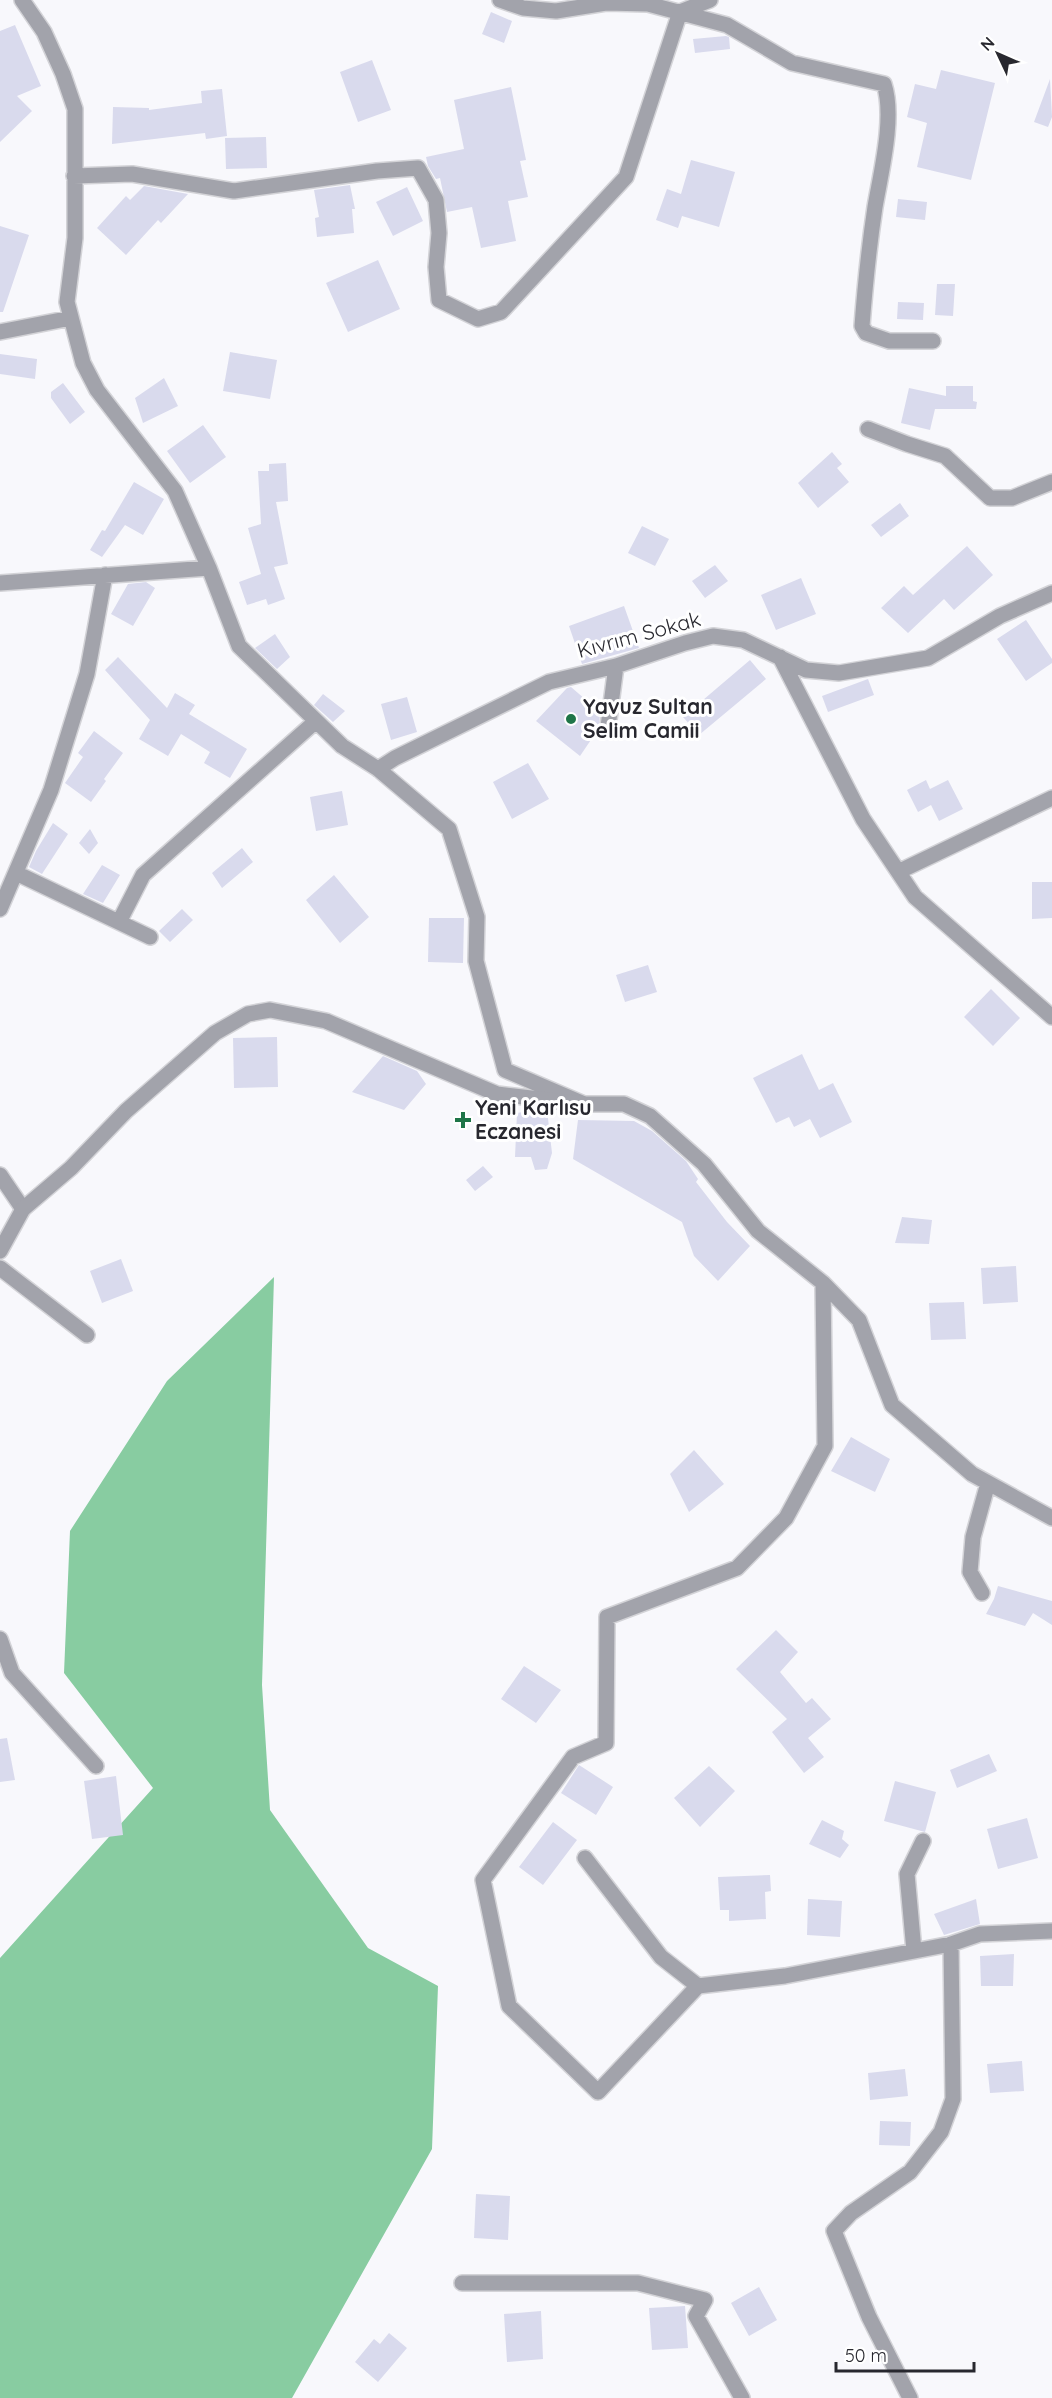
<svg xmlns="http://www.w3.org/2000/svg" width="1052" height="2398" font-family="Quicksand,sans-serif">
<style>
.forest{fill:#88cca1}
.building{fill:#d9daed}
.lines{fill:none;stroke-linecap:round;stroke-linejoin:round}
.minor-casing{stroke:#d3d3d7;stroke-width:18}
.tertiary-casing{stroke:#d3d3d7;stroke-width:18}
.minor{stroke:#a2a3ab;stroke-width:15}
.tertiary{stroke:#a2a3ab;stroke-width:15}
.poi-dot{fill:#1f7548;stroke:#fff;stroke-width:2}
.labels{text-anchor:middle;stroke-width:6;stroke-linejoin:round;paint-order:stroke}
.street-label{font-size:21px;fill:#28282f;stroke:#fff}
.poi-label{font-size:21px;font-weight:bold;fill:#28282f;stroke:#fff;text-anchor:start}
</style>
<rect width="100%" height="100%" fill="#f8f8fc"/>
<path class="forest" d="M274 1277 262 1685 270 1810 368 1948 438 1986 432 2149 292 2398H0V1958L153 1788 64 1673 70 1531 167 1381Z"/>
<path class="building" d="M491 12 512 21 504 43 482 34Z
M15 25 41 86 17 96 32 111 0 142V31Z
M726 36 729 37 730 49 695 53 693 39Z
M372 60 391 110 358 122 340 72Z
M941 70 995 83 971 180 917 167 927 123 907 117 915 84 936 89Z
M1050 79 1052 117 1048 127 1034 122Z
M511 87 526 160 520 161 528 197 508 201 516 241 481 248 472 207 447 212 440 178 436 179 428 166 426 157 464 149 454 100Z
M222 89 227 136 206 139 205 133 112 144 113 107 149 108V110L202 103 201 91Z
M266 137 267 168 226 169 225 138Z
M691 160 735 172 719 227 682 216 678 228 656 220 667 189 681 194Z
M350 185 355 209H352L354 233 317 237 315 218 319 217 314 190Z
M144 186 188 194 161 223 158 220 126 255 97 228 126 196 130 200Z
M407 187 423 221 393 236 376 202Z
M898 199 927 202 925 220 896 217Z
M0 226 29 235 3 312H0Z
M378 260 400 309 348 332 326 283Z
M937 284H955L953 316 935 315Z
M898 302 924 303 923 320 897 319Z
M230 352 277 360 270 399 223 391Z
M0 354 37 359 35 379 0 374Z
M164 378 178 406 143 423 135 398Z
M63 383 85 412 70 424 51 398V392Z
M946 386H973V401L977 402 976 409H935L930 430 901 423 909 388 946 396Z
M203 425 226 457 190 483 167 451Z
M832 452 842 464 837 468 849 482 818 508 798 483Z
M286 463 288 501 276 502 288 564 274 567 285 599 268 605 266 599 247 605 239 582 261 574 248 528 261 524 258 471H269V464Z
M134 482 164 499 143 535 125 525 102 557 90 550 102 530 105 531Z
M900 503 909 516 881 537 871 525Z
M642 526 669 539 655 566 628 553Z
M967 546 993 575 954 610 944 599 908 633 881 608 904 586 913 595Z
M715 565 728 581 705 598 692 581Z
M801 578 816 614 776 630 761 595Z
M146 582 155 588 133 626 111 614 128 584Z
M624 606 639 648 582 664 569 626Z
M1026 620 1052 659V663L1026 681 997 639Z
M275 634 290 657 277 669 255 648Z
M118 657 167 708 175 693 195 705 189 714 247 749 230 778 204 763 210 752 181 734 168 756 139 739 150 720 105 670Z
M750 660 766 679 699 735 683 717Z
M868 679 874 695 828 712 822 696Z
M571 687 600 712 599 728 580 756 536 721 567 688Z
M323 694 345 711 333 722 314 705Z
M407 697 417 732 391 740 381 704Z
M94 731 123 753 104 779 106 781 91 802 65 783 83 757 78 753Z
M528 763 549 799 512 819 493 782Z
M926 780 930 789 948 780 963 809 939 821 931 805 918 812 907 790Z
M342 791 348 825 316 831 310 797Z
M53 823 68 834 42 874 29 867 36 851Z
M90 829 98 843 89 854 79 843Z
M242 848 253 862 222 888 212 873Z
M102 865 120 875 103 903 83 894Z
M334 875 369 917 340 943 306 900Z
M1032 882H1052V918L1032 919Z
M182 909 193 920 170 942 159 931Z
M429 918H464L463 963 428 962Z
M648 965 657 992 625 1002 616 975Z
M991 989 1020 1018 993 1046 964 1017Z
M277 1037 278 1087 234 1088 233 1038Z
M802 1054 819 1090 833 1083 852 1122 820 1138 810 1119 794 1127 789 1117 776 1123 753 1078Z
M383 1056 417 1071 426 1084 404 1110 352 1092Z
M542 1109 547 1110 552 1153 547 1169 535 1170 531 1157H515L517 1113Z
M578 1120 634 1121 652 1131 686 1161 698 1179 696 1182 727 1222 750 1246 718 1281 694 1256 682 1222 573 1159Z
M483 1166 493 1177 475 1191 466 1180Z
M902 1217 932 1220 929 1244 895 1243Z
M121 1259 133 1291 102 1303 90 1271Z
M1016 1266 1018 1302 983 1304 981 1268Z
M964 1302 966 1339 931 1340 929 1303Z
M851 1437 890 1459 875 1492 831 1471Z
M694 1450 724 1484 689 1512 670 1474Z
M998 1586 1052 1601V1625L1033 1613 1025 1626 986 1614 994 1599Z
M776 1630 798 1652 780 1672 806 1703 812 1698 831 1719 808 1738 824 1757 804 1773 772 1732 787 1719 736 1669Z
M524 1666 561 1690 536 1723 501 1699Z
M7 1738 15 1780 0 1782V1739Z
M989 1754 997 1771 957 1788 950 1770Z
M579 1765 613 1787 596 1815 561 1793Z
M709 1766 735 1791 700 1827 674 1798Z
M116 1776 123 1835 92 1839 84 1781Z
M895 1781 936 1792 925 1832 884 1821Z
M1027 1818 1038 1858 998 1869 987 1829Z
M822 1820 844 1831 842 1839 849 1845 840 1858 809 1844Z
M553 1822 577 1840 543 1885 519 1867Z
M770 1875 771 1891 765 1892 766 1919 729 1921V1910H720L718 1877Z
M808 1899 842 1901 840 1937 807 1935Z
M976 1899 980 1924 944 1935 934 1914Z
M1014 1954 1013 1986H981L980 1956Z
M1022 2061 1024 2091 990 2093 987 2064Z
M905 2069 908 2096 870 2100 868 2073Z
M880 2121 911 2122 910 2146 879 2145Z
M476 2194 510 2196 508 2240 474 2238Z
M759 2287 777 2320 749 2336 731 2303Z
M685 2306 688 2348 652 2350 649 2308Z
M541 2311 543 2359 507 2362 504 2314Z
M389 2333 407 2348 378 2382 355 2362 374 2339 380 2344Z"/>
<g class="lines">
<defs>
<path id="minor" d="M22 0 44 32 63 74 75 109V238L67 302 83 363 97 390 175 491 209 568 239 646 342 746 378 769 449 829 477 917 476 961 505 1070 584 1104H624L650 1116 704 1164 758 1231 823 1283 859 1320 892 1405 972 1474 1052 1518
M500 0 523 8 556 11 606 3 648 4 727 25 792 63 884 84C895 117 881 172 875 207 869 247 865 286 862 326L866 333 889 341H933
M74 176 132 174 234 191 377 171 418 168 436 200 439 233 436 267 439 300 478 319 501 312 626 177 680 12 710 0
M0 332 71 318
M868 429 907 444 945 456 990 498H1012L1052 482
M0 583 209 568
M780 657 863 819 915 897 1052 1017
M608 727 616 666
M378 769 395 758 549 682 616 666 685 643 713 636 743 640 806 670 839 673 928 658 1000 616 1052 593
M900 871 1052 798
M16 873 150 937
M0 909 51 790 87 674 105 575
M119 922 143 875 316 721
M0 1175 23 1209
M0 1268 87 1335
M823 1283 825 1446 786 1518 737 1568 607 1617 606 1743 573 1757 483 1880 509 2006 598 2092 698 1986 785 1976 951 1944 980 1934 1052 1931
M982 1593 970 1572 973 1537 988 1483
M0 1639 12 1673 96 1766
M585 1858 661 1957 698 1986
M914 1951 907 1874 923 1841
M462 2283H638L705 2300 696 2316 742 2398
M910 2398 869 2317 834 2231 851 2213 910 2172 941 2132 953 2099 951 1944"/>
<path id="tertiary" d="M0 1251 23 1209 71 1168 126 1111 215 1033 248 1014 270 1010 326 1021 497 1094 584 1104"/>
</defs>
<use href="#minor" class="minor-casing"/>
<use href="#tertiary" class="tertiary-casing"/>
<use href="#minor" class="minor"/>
<use href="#tertiary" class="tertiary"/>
</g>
<g class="poi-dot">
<circle cx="571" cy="719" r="6"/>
<path d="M460 1111h6v6h6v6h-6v6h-6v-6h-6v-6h6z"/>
</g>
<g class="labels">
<g class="street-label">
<text transform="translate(639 635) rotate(-15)" y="7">Kıvrım Sokak</text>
</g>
<g class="poi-label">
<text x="583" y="714">Yavuz Sultan<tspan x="583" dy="24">Selim Camii</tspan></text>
<text x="475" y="1115">Yeni Karlısu<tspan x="475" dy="24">Eczanesi</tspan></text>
</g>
</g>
<g transform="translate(998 54) rotate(314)" stroke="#ffffff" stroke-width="4.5" paint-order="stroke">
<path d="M0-4.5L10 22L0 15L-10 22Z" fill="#28282f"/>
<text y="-9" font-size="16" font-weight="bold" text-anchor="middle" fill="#28282f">N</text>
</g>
<path d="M836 2362v9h138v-9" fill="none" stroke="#28282f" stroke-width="3"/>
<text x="845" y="2362" font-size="18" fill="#28282f" stroke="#ffffff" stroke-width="4.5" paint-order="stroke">50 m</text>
</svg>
